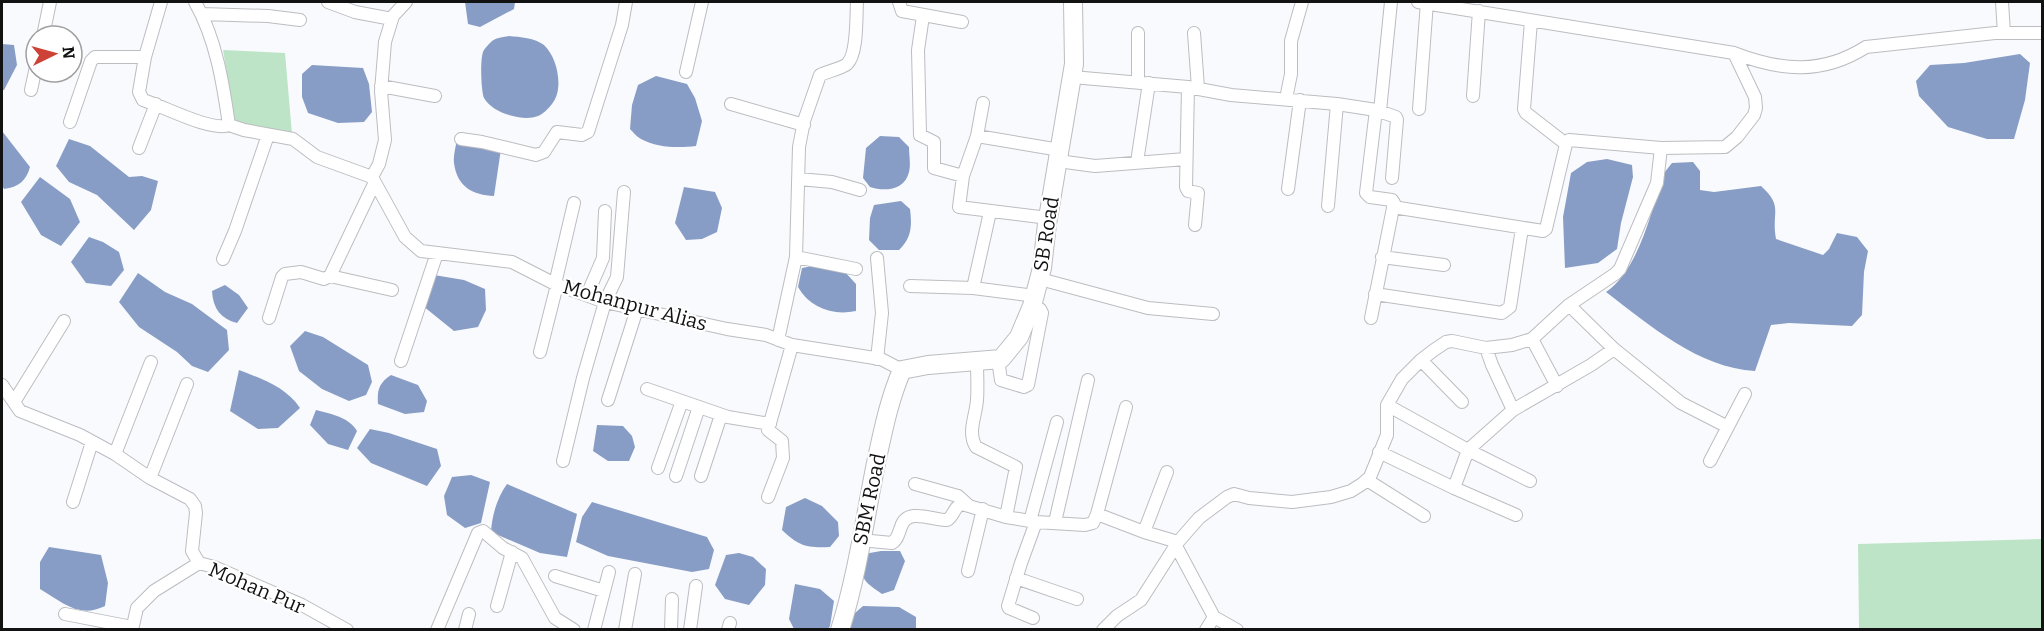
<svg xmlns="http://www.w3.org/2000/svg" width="2044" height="631" font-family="Bitter,serif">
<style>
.green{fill:#bde4c7}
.water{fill:#889dc5}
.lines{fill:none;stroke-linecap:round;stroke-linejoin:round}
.street-casing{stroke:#bcbdc0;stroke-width:14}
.secondary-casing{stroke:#bcbdc0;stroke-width:20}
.street{stroke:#fff;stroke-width:12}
.secondary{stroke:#fff;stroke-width:18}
.labels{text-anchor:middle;stroke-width:4.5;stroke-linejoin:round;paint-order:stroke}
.street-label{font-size:20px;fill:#121213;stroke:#fff}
</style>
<rect width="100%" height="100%" fill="#f9fafd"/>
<path class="green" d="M223 50 285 53 292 134 235 122Z
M2042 539V629H1859L1858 544Z"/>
<path class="water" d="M465 2H515L514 9 480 27 468 24Z
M509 36C520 37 535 38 544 45 558 58 564 90 552 104 549 108 542 115 538 116 523 122 492 113 484 98 481 91 480 60 483 52 484 49 489 44 492 41 496 38 503 37 509 36Z
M2 44 14 45 17 65 4 90H2Z
M2020 54 2030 63 2025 100 2014 139H1987L1948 127 1919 96 1916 81 1930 65 1964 63Z
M312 65 363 68 369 84 372 112 364 122 338 123 308 113 302 97V74Z
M656 76 687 84 695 98 702 121 696 146C679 148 657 148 641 139 637 137 633 132 630 129L632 105 638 85Z
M2 131 30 167C26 181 19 187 4 189L2 185Z
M880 136 899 137 909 147C909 155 911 164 909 172 905 190 885 192 870 187L863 178 866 148Z
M69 139 90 146 129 177 142 176 158 181 151 210 134 230 97 195 69 182 56 166Z
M457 139 501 149 494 196C473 195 457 187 454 163 453 156 456 146 457 139Z
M1607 159 1632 165 1633 177 1621 223 1617 249 1598 263 1565 268 1563 217 1571 173 1587 162Z
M1693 162 1700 171V190L1714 192 1761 186C1784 207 1771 211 1776 239L1823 255 1829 249 1837 233 1857 237 1868 251 1864 272 1862 315 1852 326 1789 323 1771 325 1755 371C1699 368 1649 325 1606 292 1639 270 1652 209 1664 173L1672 163Z
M40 177 70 199 80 222 61 246 41 235 21 202Z
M684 187 715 192 722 208 717 232 702 239 686 240 675 223Z
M901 201 910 209C912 225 912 238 899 250H879L869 240 870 218 874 205Z
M89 237 103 242 119 252 124 270 111 286 86 283 71 262Z
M817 265 844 271 856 284V311C833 316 810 308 798 287L802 268Z
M138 273 165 292 192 304 227 330 229 350 208 372 192 366 177 352 139 327 119 302Z
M434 275 464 280 485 289 486 310 478 327 454 331 423 306Z
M225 285 239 295 248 308 237 323C221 319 213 309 212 291Z
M305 331 323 337 368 365 372 382 366 395 349 401 322 389 299 371 290 346Z
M239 370C262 379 286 387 300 408L278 428 258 429 230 411Z
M391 375 418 385 427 401 424 412 405 414 378 404C377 390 379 383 391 375Z
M316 410C331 414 349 417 357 431L348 450 328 444 310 425Z
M597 425 623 426 632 436 635 447 629 461H608L593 451Z
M370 429 389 433 437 449 441 466 427 486 371 463 357 448Z
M471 475 490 482 481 523 465 528 447 515 444 496 452 477Z
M507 484 577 514 567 557 540 553 491 532C492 515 497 498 507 484Z
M805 498 822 506 838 522 839 536 830 547C806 548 799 546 782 530L786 507Z
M592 502 707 537 714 550 709 569 692 572 608 556 576 542 582 517Z
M49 547 101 555 108 583 105 606C79 619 62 602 40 589V562Z
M881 551H900L905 561 894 590 882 594C861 579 861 580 864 554Z
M739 553 753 557 766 569 765 585 749 605 725 599 715 585 726 555Z
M795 584 820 589 834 601 830 626 828 629H794L789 619Z
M863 606 899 607 916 617V629L845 630 847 620Z"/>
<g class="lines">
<defs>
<path id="street" d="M195 2C216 39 223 83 229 125L244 130 293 139 317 157 372 177
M328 2 355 12 392 19
M899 2 902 11 962 22
M1418 2 1734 53C1781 71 1822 75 1866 47L1995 33H2042
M2002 2 2004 33
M202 14 268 16 300 20
M923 16 918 50 920 135 934 142V168L963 176
M1531 21 1524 109 1526 113 1566 144
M1138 33V82
M1194 33 1198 88
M43 36 50 2
M145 57 139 92 143 100C163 106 211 132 229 125
M686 72 702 2
M1072 77 1188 87 1231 95 1337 104 1376 110 1396 117 1397 120 1392 178
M381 86 435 96
M1188 87 1186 187 1188 191 1198 193 1195 225
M31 90 36 67
M1473 96 1479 11
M1286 99 1291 74V41L1302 2
M983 103 977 136 963 176 959 207 1048 218
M731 104 804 125
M1419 109 1427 2
M1380 111 1391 2
M70 122 91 61 95 57H145L161 2
M977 136 1060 150
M461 139 482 142 536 155 544 152 557 132 582 135 588 132 622 25 626 2
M139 148 156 104
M1058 161 1095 166 1186 159
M1137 162 1149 83
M372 177 405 237 421 251 512 262 555 284 605 302 727 329 766 335 792 345 881 359 902 370
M372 177 379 164 385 140 381 91 385 42 393 16 406 2
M799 179 832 182 860 190
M1288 189 1300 100
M1328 206 1337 104
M1393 207 1543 231 1546 229 1566 144 1569 140 1661 148
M796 257 856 269
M1382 257 1444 265
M877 258 882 313 877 359
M223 259 235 231 268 135
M330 276 392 290
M1040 279 1148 308 1213 314
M555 284 574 203
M910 286 973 288 1035 296
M973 288 990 212
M1375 294 1502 313 1510 307 1522 228
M587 295 603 258 605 211
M1569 305 1614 349 1681 403 1726 426
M269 318 282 277 285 274 301 272 324 279 330 276 374 184
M1371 318 1394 203 1392 200 1370 197 1366 193 1376 110
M1532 339 1557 386
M778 340 796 257 799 147 804 121 820 75C826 72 843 68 847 64 858 54 856 16 857 2
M1486 348 1492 365 1513 410
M540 352 557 285
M998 360 1001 380 1024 387 1028 385 1042 313 1040 309 1032 306
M1421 360 1462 402
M401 361 437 253
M977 362C977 374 978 388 977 400 976 416 967 432 976 447L1016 467 1006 517
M2 385 20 411 80 435 115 454 150 478 190 499 195 506 196 513 192 551 199 563
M647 389 728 417 770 424
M608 400 637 309
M14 402 64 321
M1387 405 1468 450 1530 481
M1379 452 1454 488 1516 515
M115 454 151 362
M563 461 583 378 605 302 617 277 624 192
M1710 461 1745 394
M658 468 682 401
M676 476 699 407
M701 476 721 415
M150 478 187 384
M1367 480 1424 516
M915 484 958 496 969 506
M1454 488 1468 450 1513 410 1591 365 1614 349
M768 497 783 458 782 441 768 430 792 345
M73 502 92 442
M1097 514 1144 532 1178 542
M1030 521 1057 422
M1055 522 1088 380
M1144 532 1167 472
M860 540 892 543C898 539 898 534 901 527 907 507 932 520 947 520 954 516 954 506 962 504L1006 517 1036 522 1085 525 1093 523 1097 514 1126 407
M1176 546 1214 617 1237 630
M199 563 214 567 302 605 347 630
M968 571 983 509
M555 576 604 591
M1016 578 1077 599
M497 606 512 552
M65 614 132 627
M1033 618 1009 608 1008 606 1021 563 1036 522
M132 630 137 608 154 591 199 563
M437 630 478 533 483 531 503 548 522 558 555 618 574 630
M465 630 469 614
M594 630 609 572
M625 630 635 574
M671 630 672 599
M690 630 696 586
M728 630 730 623
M1103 630 1117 616 1141 600 1178 542 1199 518 1227 497 1234 494 1249 498 1292 502 1331 497 1351 491 1362 484 1370 477 1387 435V405L1402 379 1421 360 1434 350 1446 342 1452 341 1486 348 1512 345 1532 339 1569 305 1615 274 1620 269 1657 183 1661 148 1725 147 1737 137 1754 115 1756 108 1755 97 1734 53
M1206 630 1214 617"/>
<path id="secondary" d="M840 630C857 576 865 518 876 463 883 431 889 400 902 370L928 365 1001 359 1019 337 1032 306 1042 268 1047 224 1074 64 1073 2"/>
</defs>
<use href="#street" class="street-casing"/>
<use href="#secondary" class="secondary-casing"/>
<use href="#street" class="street"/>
<use href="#secondary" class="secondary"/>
</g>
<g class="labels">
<g class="street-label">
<text transform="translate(1046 234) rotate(-81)" y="7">SB Road</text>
<text transform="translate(635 305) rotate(15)" y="7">Mohanpur Alias</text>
<text transform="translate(869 499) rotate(-78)" y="7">SBM Road</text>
<text transform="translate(257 588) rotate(23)" y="7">Mohan Pur</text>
</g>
</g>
<rect width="2044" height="631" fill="none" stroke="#121213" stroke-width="6"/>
<g transform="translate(54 54) rotate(85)"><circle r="28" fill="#ffffff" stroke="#a0a0a1" stroke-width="1.5"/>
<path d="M0-4.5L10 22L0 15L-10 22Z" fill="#ce4136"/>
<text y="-9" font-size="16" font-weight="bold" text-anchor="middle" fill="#121213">N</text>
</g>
</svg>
